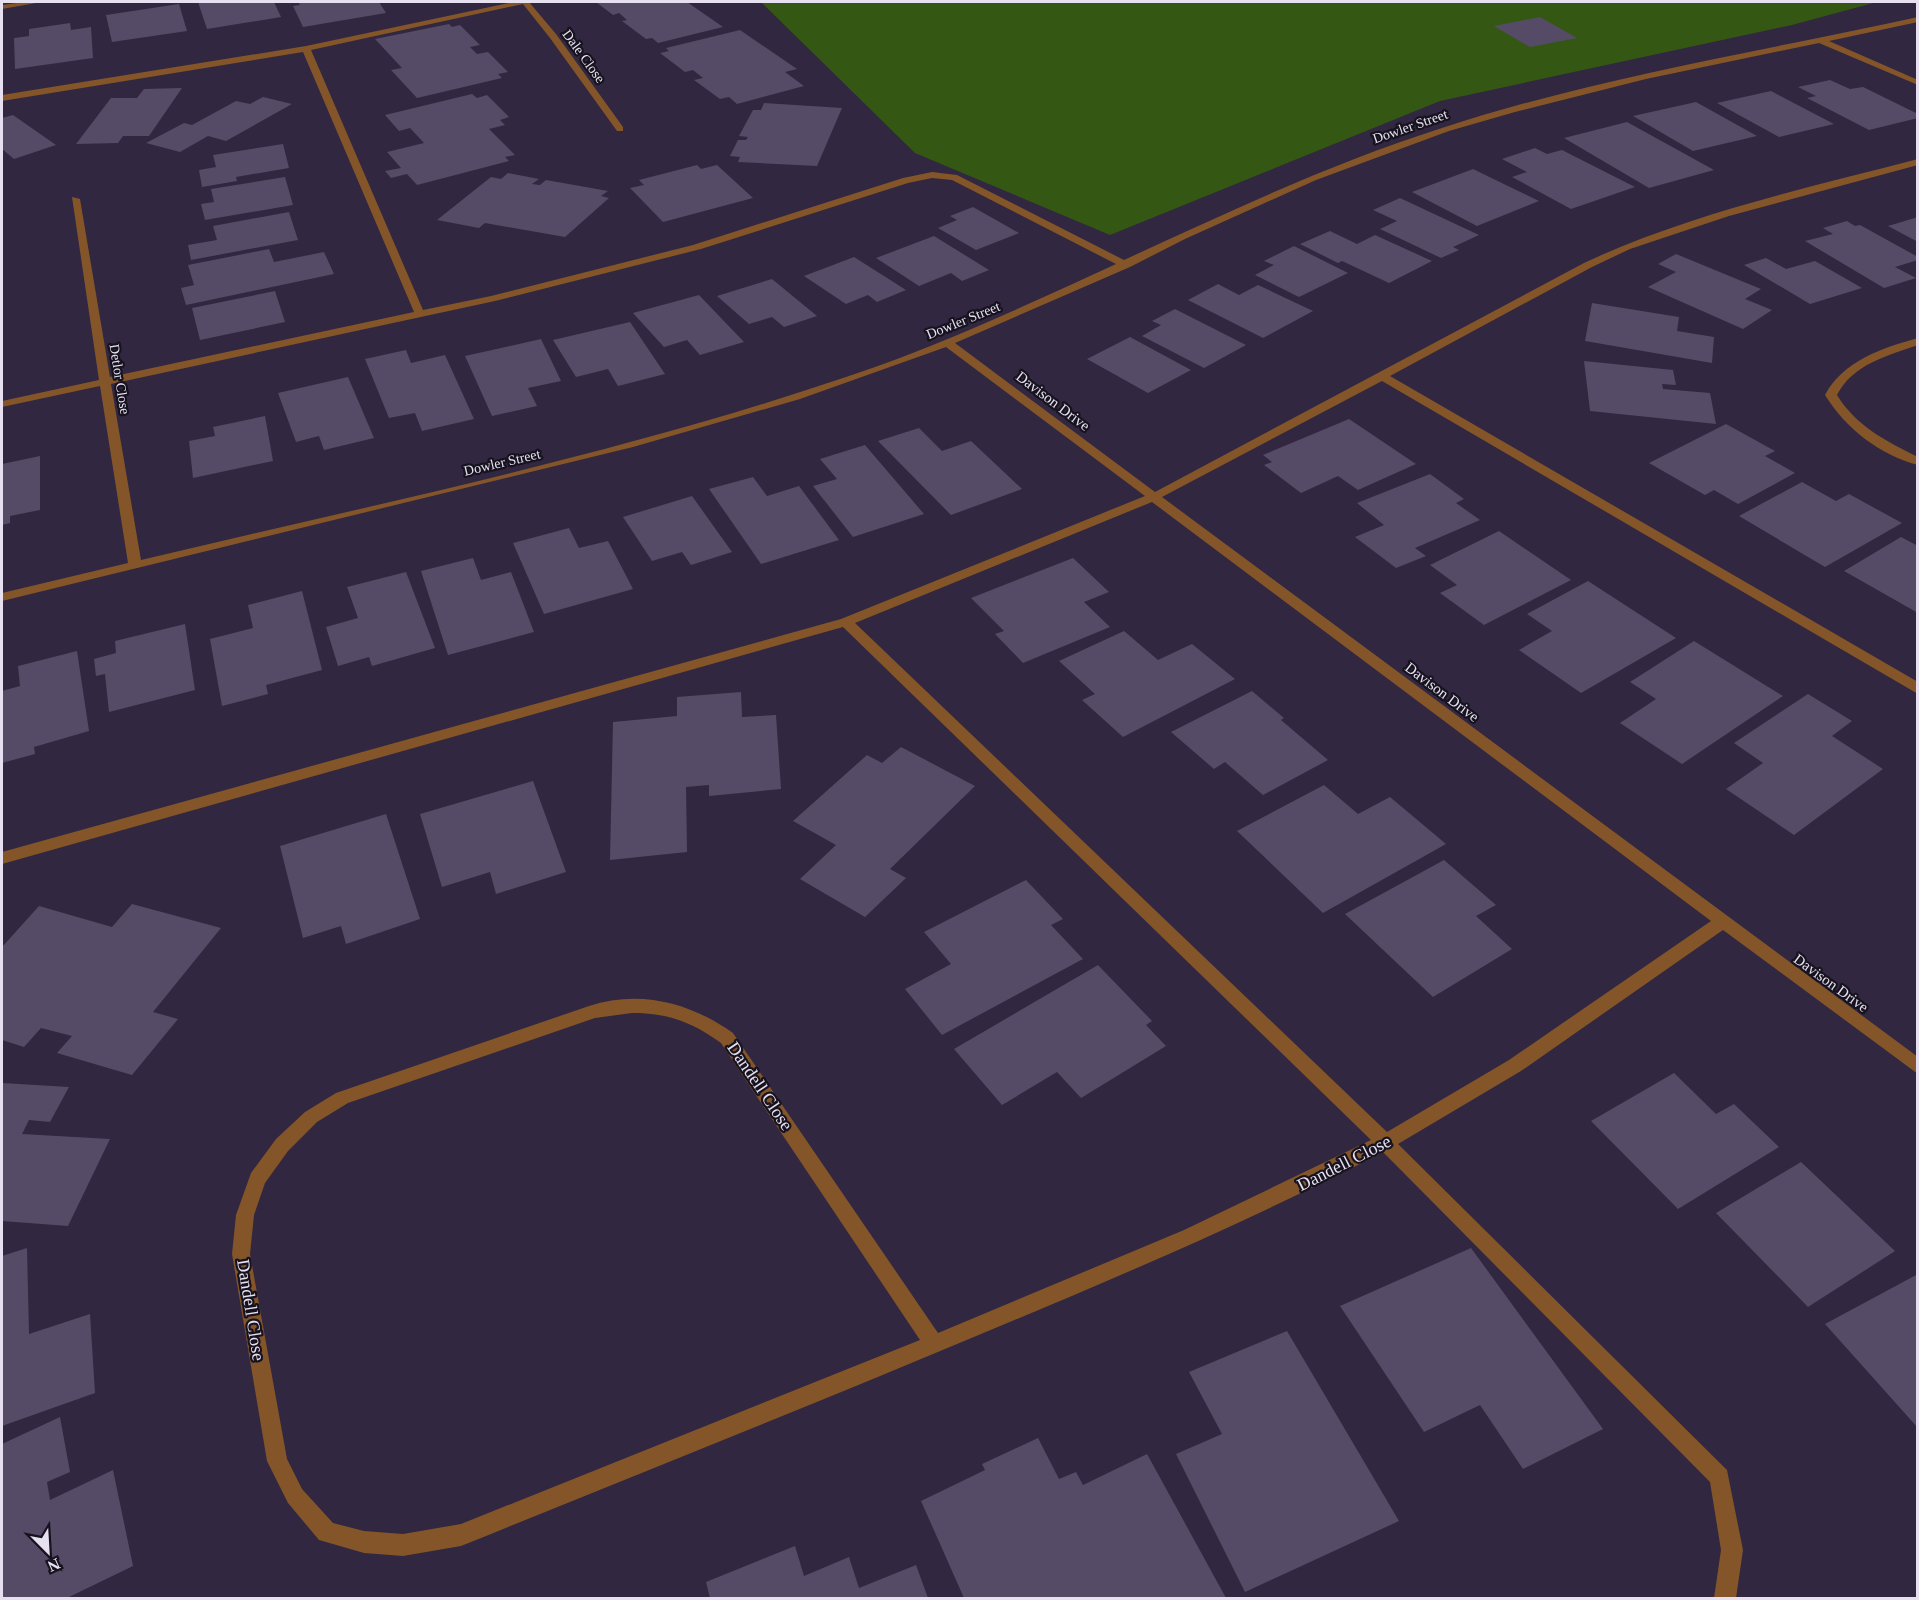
<svg xmlns="http://www.w3.org/2000/svg" width="1919" height="1600" font-family="Georgia,serif">
<style>
.green{fill:#345814}
.building{fill:#554b66}
.lines{fill:none;stroke-linecap:round;stroke-linejoin:round}
.minor{fill:#835529;fill-rule:evenodd}
.labels{text-anchor:middle;stroke-width:4.5;stroke-linejoin:round;paint-order:stroke}
.far-street-label{font-size:14px;fill:#e6e0f1;stroke:#17131e}
.street-label{font-size:15px;fill:#e6e0f1;stroke:#17131e}
.near-street-label{font-size:18px;fill:#e6e0f1;stroke:#17131e}
</style>
<rect width="100%" height="100%" fill="#312740"/>
<path class="green" d="M761 2H1877L1792 25 1440 101 1110 235 915 153Z"/>
<path class="building" d="M198 2H274L281 17 207 29Z
M298 2H379L386 13 303 27 293 6 300 5Z
M596 2H687L723 27 658 43 652 38 646 39 622 21 627 20 619 13 613 15Z
M179 4 187 31 112 42 106 15Z
M1540 17 1577 38 1530 47 1494 26Z
M70 23 71 30 91 27 93 58 15 69 14 38 29 36V29Z
M449 24 452 27 460 25 480 45 470 47 477 54 488 52 508 72 498 74 502 78 417 98 391 70 402 68 375 39Z
M740 30 797 69 785 72 804 86 737 104 729 97 720 99 694 80 703 78 693 70 685 72 660 53 669 51 666 48Z
M1830 80 1850 89 1863 87 1918 114V118L1869 130 1807 98 1816 96 1798 87Z
M182 88 149 136H123L118 143 76 144 111 98H137L144 89Z
M1771 91 1834 124 1779 137 1717 103Z
M472 94 477 98 487 95 509 117 500 120 505 125 489 129 515 155 505 157 509 161 417 185 407 174 391 178 385 171 401 168 387 152 424 143 410 128 399 131 385 115Z
M263 97 292 104 226 141 208 136 180 152 146 143 184 123 192 125 236 101 250 104Z
M1696 102 1757 136 1693 151 1633 116Z
M764 103 842 108 817 166 738 162 740 157 730 156 738 140H746L748 137 739 136 753 110H761Z
M13 115 56 145 14 159 2 149V118Z
M1627 122 1714 170 1649 188 1564 138Z
M283 144 289 168 236 177 237 181 202 187 199 170 216 167 213 155Z
M1535 148 1547 154 1562 150 1635 187 1571 209 1512 177 1527 172 1502 159Z
M697 165 701 169 717 165 753 198 663 222 630 188 644 185 639 180Z
M1473 169 1539 201 1477 226 1412 192Z
M508 173 539 179 532 184 540 185 546 180 608 191 601 196 609 198 565 237 485 223 479 228 437 220 491 177 501 179Z
M285 177 293 205 205 220 201 204 214 202 211 189Z
M1400 198 1479 235 1453 247 1459 250 1441 258 1380 229 1397 221 1373 210Z
M973 207 1019 233 976 250 938 228 957 220 950 216Z
M289 212 298 240 191 260 188 245 217 240 213 226Z
M1918 217V242L1888 226Z
M1847 221 1855 226 1860 225 1918 257V260L1895 267 1916 278 1884 288 1805 241 1833 234 1823 228Z
M1330 231 1357 244 1375 235 1432 261 1389 283 1342 261 1338 263 1300 244Z
M934 236 989 270 962 281 951 273 919 286 876 258Z
M1294 246 1348 273 1299 297 1255 275 1274 265 1264 261Z
M269 249 274 262 324 252 334 274 186 305 181 288 194 285 188 265Z
M1676 254 1761 289 1745 299 1772 310 1743 329 1648 287 1676 272 1658 264Z
M854 257 906 290 877 302 868 295 846 304 804 276Z
M1766 258 1786 269 1815 261 1862 288 1810 304 1744 265Z
M772 279 817 316 784 327 772 317 749 324 717 296Z
M1218 284 1239 295 1258 285 1313 311 1263 338 1188 300Z
M275 291 285 322 200 340 192 308Z
M699 295 744 342 700 355 687 340 664 347 633 313Z
M1592 303 1679 317 1677 331 1714 337 1712 363 1585 341Z
M1175 309 1246 345 1204 368 1142 336 1161 325 1152 321Z
M630 322 665 374 618 386 608 369 576 377 553 340Z
M1130 337 1191 370 1148 393 1087 359Z
M541 339 561 381 528 388 537 406 492 416 465 356Z
M406 350 411 363 445 355 474 419 422 431 415 413 389 418 365 359Z
M1584 361 1673 370 1676 385 1662 384 1663 389 1710 393 1716 424 1590 411Z
M348 377 374 438 324 450 319 436 296 442 278 393Z
M265 416 273 461 193 478 189 441 215 436 213 427Z
M1349 419 1416 464 1358 490 1338 476 1301 493 1264 465 1272 462 1263 455Z
M1726 424 1775 451 1765 456 1795 473 1738 504 1714 490 1705 495 1649 463Z
M919 428 942 451 971 441 1022 489 951 515 878 441Z
M865 445 924 514 853 537 813 486 837 479 820 459Z
M40 456V510L10 516V523L2 525V464Z
M1430 474 1464 499 1456 503 1480 520 1415 548 1426 556 1396 568 1355 537 1384 525 1357 503Z
M753 477 767 496 799 486 839 540 761 564 709 489Z
M1802 482 1836 501 1849 494 1902 523 1825 567 1739 516Z
M692 496 732 552 691 565 682 552 652 561 623 517Z
M569 528 579 548 608 541 633 589 544 614 513 543Z
M1499 531 1571 580 1484 625 1440 593 1457 585 1430 565Z
M1901 537 1918 546V613L1844 571Z
M473 558 481 580 511 572 534 632 448 655 421 571Z
M1073 558 1109 592 1084 602 1110 627 1023 663 995 634 1004 631 971 598Z
M406 572 435 648 372 666 369 657 338 666 326 627 358 618 347 587Z
M1588 581 1676 638 1581 693 1519 650 1552 631 1527 614Z
M302 591 322 670 266 685 268 694 222 706 210 639 253 628 248 605Z
M185 624 195 690 109 712 105 674 96 676 94 659 116 653 115 641Z
M1124 631 1158 660 1192 644 1235 679 1123 737 1082 700 1095 694 1059 661Z
M1694 641 1783 696 1682 764 1620 723 1656 699 1630 682Z
M77 651 89 731 34 747 35 754 2 763V691L20 686 18 666Z
M1252 691 1284 718 1281 720 1328 760 1263 795 1225 762 1214 769 1171 732Z
M741 692 742 717 776 715 781 789 709 796V785L686 787 687 852 610 860 613 722 677 716V697Z
M1808 694 1852 721 1832 736 1883 769 1794 835 1726 789 1763 763 1734 743Z
M901 747 975 786 890 869 906 878 865 917 800 879 836 845 793 821 867 755 882 763Z
M533 781 566 872 496 894 490 872 442 887 420 814Z
M1324 785 1358 814 1390 797 1446 844 1323 913 1237 831Z
M386 814 420 919 346 944 341 926 303 938 280 846Z
M1444 860 1496 905 1476 916 1512 949 1433 997 1345 914Z
M1026 880 1063 919 1051 925 1083 959 942 1035 905 989 951 964 924 932Z
M132 904 221 928 153 1012 178 1019 132 1075 57 1053 72 1036 41 1028 24 1047 2 1040V947L39 906 112 927Z
M1098 965 1152 1021 1146 1025 1166 1046 1081 1098 1057 1072 1002 1105 954 1049Z
M1674 1073 1716 1114 1734 1104 1779 1147 1678 1209 1591 1121Z
M2 1083 69 1087 50 1122 29 1120 22 1134 110 1139 68 1226 2 1221Z
M1801 1162 1895 1251 1808 1307 1716 1213Z
M27 1248 29 1334 90 1314 95 1393 2 1426V1256Z
M1471 1248 1603 1429 1523 1469 1480 1405 1424 1432 1340 1306Z
M1918 1274V1428L1825 1324Z
M1287 1331 1399 1521 1245 1592 1176 1454 1222 1434 1189 1372Z
M60 1417 70 1472 47 1482 50 1500 113 1470 133 1566 67 1598H2V1444Z
M1038 1438 1059 1479 1076 1472 1083 1485 1147 1454 1226 1598H964L921 1501 985 1470 982 1464Z
M795 1546 804 1576 849 1557 859 1588 916 1565 928 1598H710L706 1582Z"/>
<g class="lines">
<path class="minor" d="M24 2H42L2 9V5Z
M514 2H529L556 34 623 127V131H617L550 38 523 4 311 50 423 310 491 296 693 245 903 178 932 172 957 175 1124 260C1228 212 1332 163 1442 128 1597 77 1759 52 1918 17V22L1829 41 1918 80V85L1819 43 1646 79 1515 112 1449 131 1316 180 1185 239 1130 267 955 343 1155 492 1584 263C1688 214 1807 188 1918 159V165L1729 216 1630 249 1592 267 1390 376 1918 682V694L1382 381 1162 497 1918 1057V1074L1723 930 1521 1071 1398 1144 1727 1470 1743 1550 1736 1598H1714L1721 1550 1710 1482 1383 1152C1256 1218 1125 1274 993 1329 817 1403 639 1474 461 1546L403 1556 364 1553 319 1540 288 1503 267 1461 232 1254 236 1215 251 1173 276 1139 305 1112 336 1093 589 1006C640 989 691 1003 733 1033L938 1333 1184 1230 1371 1140 843 627 2 864V852L841 619 1145 496 946 347 800 399 633 447 2 601V593L128 563 100 386 2 407V401L99 380 72 197 80 199 110 377 414 312 303 52 2 101V95L306 46ZM932 178 952 180 1116 264C1027 305 939 346 846 377 616 455 376 504 141 560L111 384 495 301 701 249 908 183ZM1152 502 1711 921 1509 1060 1387 1132 855 623ZM632 1013C668 1013 692 1022 721 1043L920 1340 461 1524 403 1534 364 1531 333 1523 302 1489 287 1459 250 1254 254 1215 265 1183 288 1151 317 1122 348 1103 595 1018Z
M1918 338V345C1887 356 1853 364 1837 395 1856 426 1886 441 1918 457V465C1880 455 1845 428 1825 395 1843 361 1882 348 1918 338Z"/>
</g>
<g class="labels">
<g class="far-street-label">
<text transform="translate(584 56) rotate(54)" y="5">Dale Close</text>
<text transform="translate(1410 126) rotate(-19)" y="5">Dowler Street</text>
<text transform="translate(963 320) rotate(-22)" y="5">Dowler Street</text>
<text transform="translate(120 379) rotate(81)" y="5">Detlor Close</text>
<text transform="translate(502 462) rotate(-13)" y="5">Dowler Street</text>
</g>
<g class="street-label">
<text transform="translate(1053 401) rotate(37)" y="5">Davison Drive</text>
<text transform="translate(1442 692) rotate(37)" y="5">Davison Drive</text>
<text transform="translate(1831 983) rotate(36)" y="5">Davison Drive</text>
</g>
<g class="near-street-label">
<text transform="translate(760 1086) rotate(56)" y="6">Dandell Close</text>
<text transform="translate(1344 1163) rotate(-27)" y="6">Dandell Close</text>
<text transform="translate(251 1310) rotate(81)" y="6">Dandell Close</text>
</g>
</g>
<rect width="1919" height="1600" fill="none" stroke="#e6e0f1" stroke-width="6"/>
<g transform="translate(48 1552) rotate(156)" stroke="#17131e" stroke-width="4.5" paint-order="stroke">
<path d="M0-4.5L10 22L0 15L-10 22Z" fill="#e6e0f1"/>
<text y="-9" font-size="16" font-weight="bold" text-anchor="middle" fill="#e6e0f1">N</text>
</g>
</svg>
